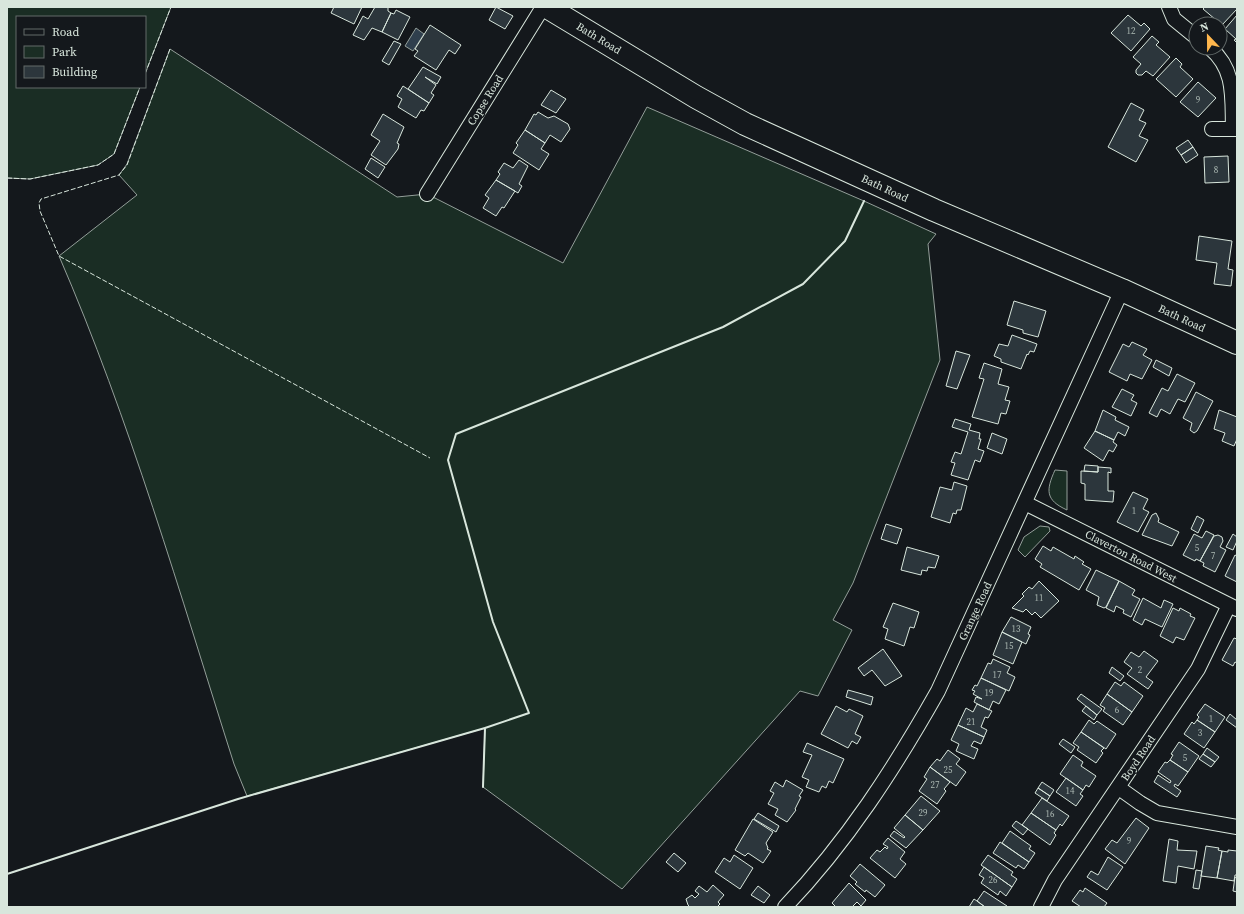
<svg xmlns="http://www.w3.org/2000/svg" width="1244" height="914" font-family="'Source Serif 4',serif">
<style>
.green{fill:#1a2d24;stroke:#939e99}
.water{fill:#2f3f4d;stroke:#939e99}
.building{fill:#2c363c;stroke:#d8e6dc}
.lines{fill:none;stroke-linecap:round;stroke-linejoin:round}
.minor-casing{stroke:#d8e6dc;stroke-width:16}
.trunk-casing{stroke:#d8e6dc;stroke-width:24}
.minor{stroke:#14181c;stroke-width:14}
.trunk{stroke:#14181c;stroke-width:22}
.fence{stroke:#d8e6dc;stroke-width:1;stroke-dasharray:5 2;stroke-linecap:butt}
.wall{stroke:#d8e6dc;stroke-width:2}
.labels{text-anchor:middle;stroke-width:3;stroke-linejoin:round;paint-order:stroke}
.number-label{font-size:9px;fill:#adbab4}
.street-label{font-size:11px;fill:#d8e6dc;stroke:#14181c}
</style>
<rect width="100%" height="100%" fill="#14181c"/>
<path class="green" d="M7 7H171L145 74V17H17V87H140L114 154 98 165 30 179 7 178Z
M170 49 397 197 427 194 563 263 647 107 864 201 936 234 928 244 940 360 853 583 833 620 852 630 818 696 800 691 622 889 483 787 485 728 247 796 234 764C180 594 130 420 59 256L137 195 119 175 127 164Z
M1055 470 1067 471V510C1045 500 1046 490 1055 470Z
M1040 526 1049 527 1050 531 1025 557 1018 550 1024 537Z"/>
<path class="water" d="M416 28 424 34 413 51 405 46Z"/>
<path class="building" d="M334 7H362L354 24 331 13Z
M375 7H388V11L391 13 382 32 372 28 364 40 353 35 363 16 368 19Z
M496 7 513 16 505 29 489 20Z
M1205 7H1237V9L1222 25 1203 9Z
M396 10 410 17 398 40 382 32 391 13 394 14Z
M1128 15 1141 26 1144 23 1150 29 1131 51 1111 33Z
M1237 15V43L1234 40 1236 39 1225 29Z
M430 25 461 45 455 54 449 50 436 70 414 56 418 51 415 49Z
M1152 36 1159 42 1156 45 1170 57 1153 76 1146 71 1142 75H1138L1136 73V70L1141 64 1133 57Z
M394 41 401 44 389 65 382 61Z
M1176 58 1182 64 1180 67 1193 79 1176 97 1156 79Z
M423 67 441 77 437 84 425 77 436 85 431 93 434 95 429 103 408 89Z
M1198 82 1216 98 1198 117 1180 102Z
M403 86 429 103 424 111 421 110 416 118 398 107 402 99 397 96Z
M551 90 566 99 556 113 541 105Z
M1131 103 1144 110 1139 120 1146 123 1139 136 1148 140 1136 162 1108 147Z
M538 112 548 118 554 116 568 124 570 129 561 142 550 135 545 143 525 130 534 114 536 115Z
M383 114 404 127 397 143 399 144 398 149 386 165 371 155 380 141 371 135Z
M525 130 545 143 541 149 549 154 539 170 513 153 518 145 516 143Z
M1188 140 1193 147 1181 155 1176 148Z
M1193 147 1198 155 1186 163 1181 155Z
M1228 156 1229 182 1205 183 1204 157Z
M371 158 385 167 378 178 365 169Z
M519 160 528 166 519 184 522 186 518 193 496 180 500 174 498 172 504 163 513 168Z
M496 180 515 191 504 208 502 207 496 216 483 208 489 198 485 195Z
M1199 236 1232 241 1228 269 1233 270 1231 286 1214 284 1217 263 1196 260Z
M1014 301 1046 311 1038 337 1023 333V330L1007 325Z
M1012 335 1037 344 1034 352 1030 351 1028 355 1027 354 1021 369 1001 362V359L994 356 999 344 1008 346Z
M1132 342 1147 349 1143 355 1152 360 1142 379 1130 374 1127 381 1109 372 1123 344 1129 347Z
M956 351 970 355 957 389 946 386Z
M1156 360 1172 368 1169 376 1153 367Z
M984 363 1002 369 998 384 1009 387 1005 400 1010 401 1006 414 1001 413 998 424 972 417 984 379 979 378Z
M1177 374 1195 383 1185 402 1178 399 1170 414 1161 409 1157 417 1149 413 1162 388 1168 391Z
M1122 389 1134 395 1131 400 1137 403 1131 416 1112 407Z
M1196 392 1213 401 1197 431 1194 433 1190 430 1192 423 1183 418Z
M1103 410 1116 417 1115 420 1129 427 1125 436 1118 432 1114 440 1095 431Z
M1219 410 1237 417V439L1234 446 1222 441 1225 433 1214 429Z
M955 419 971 424 969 430 980 433 979 439H981L978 449 984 451 980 462 975 460 968 480 951 475 955 463 951 462 955 452 961 454 968 432 952 427Z
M1095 431 1114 440 1113 442 1117 445 1113 452 1109 450 1103 461 1084 448Z
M992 433 1007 439 1002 454 987 448Z
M1085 465 1098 466V472L1084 471Z
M1098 467 1111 468V473L1108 472V491H1114L1113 502 1085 500V484L1081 483V471L1098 472Z
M954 482 967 486 961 510H957L956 514 953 513 950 523 931 517 940 487 952 490Z
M1133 492 1148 499 1143 509 1149 512 1138 532 1117 522Z
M1156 513 1159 519 1158 522 1179 532 1172 546 1142 535 1152 515Z
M1197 516 1204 520 1198 533 1191 529Z
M886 524 902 529 897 544 881 539Z
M1206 531 1214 535 1200 561 1196 559 1195 561 1183 555 1194 534 1202 538Z
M1233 534 1237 537V541L1233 550 1226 547Z
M1218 535 1222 537 1223 541 1220 547 1226 550 1215 572 1203 566 1204 563 1200 561 1214 536Z
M1043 546 1051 551 1053 547 1074 559 1075 556 1084 562 1082 564 1091 569 1079 590 1040 567 1042 564 1035 559Z
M907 547 939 556 935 568 928 567 927 571 922 570 921 575 901 570Z
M1235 555 1237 556V582L1225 576Z
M1096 570 1119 581 1106 607 1104 608 1097 605 1099 597 1086 590Z
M1039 581 1059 601 1041 618 1035 612 1032 615 1026 609 1023 612 1012 608 1024 596 1022 594 1029 587 1032 589Z
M1119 581 1135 590 1132 595 1140 599 1131 617 1123 613 1124 610 1116 606 1114 612 1106 608Z
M1143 598 1161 608 1164 600 1173 604 1162 627 1145 619 1142 625 1133 620Z
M893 603 919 612 914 628 910 627 904 646 885 639 888 629 883 627Z
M1173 608 1179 611 1180 608 1191 614 1190 616 1195 618 1184 640 1176 637 1173 643 1160 636Z
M1011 617 1031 627 1028 634 1030 635 1026 644 1002 632Z
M1002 632 1022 642 1013 664 993 655Z
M1234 638 1237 639V663L1235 662 1233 666 1222 660Z
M883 649 902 676 885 686 872 670 864 676 858 668Z
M1144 651 1158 661 1146 677 1153 682 1148 689 1127 674 1132 668 1124 662 1131 652 1139 657Z
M993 659 1010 667 1007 673 1015 677 1009 691 981 678 988 663 991 664Z
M1112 667 1124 676 1120 681 1109 673Z
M981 678 1006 690 999 704 993 701 989 710 974 702 976 697 982 699 973 694 975 691 972 690 975 685 977 686Z
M1115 682 1121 686 1124 682 1143 696 1132 712 1107 694Z
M848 690 873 697 871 705 846 697Z
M1081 694 1102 709 1097 715 1077 699Z
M1107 694 1132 712 1123 725 1103 711 1105 708 1100 705Z
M977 704 992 711 988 718 985 717 981 727 987 730 984 737 958 725 966 708 973 712Z
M1205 704 1225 717 1215 732 1197 720 1199 717 1197 715Z
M836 706 847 712 849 709 863 716 855 734 861 737 857 744 852 741 848 748 821 734Z
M1086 706 1097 715 1094 720 1082 711Z
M1230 714 1237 720V728L1226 720Z
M1089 720 1094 724 1097 721 1116 734 1106 749 1081 732Z
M1197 720 1215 732 1204 748 1184 734 1192 722 1194 724Z
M958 725 984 737 981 744 974 741 971 746 978 749 974 759 956 751 959 744 951 740Z
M1081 732 1104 748 1101 751 1103 753 1096 763 1077 750 1079 747 1073 743Z
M1063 739 1075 747 1071 753 1059 744Z
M1179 742 1199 756 1188 772 1170 760 1173 755 1171 754Z
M807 743 844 759 833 783 829 781 826 788 822 786 819 792 806 787 809 780 802 777 812 755 803 752Z
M1207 748 1219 757 1215 762 1203 754Z
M948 750 960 759 956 764 966 772 956 786 930 767 937 759 940 761Z
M1203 754 1215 762 1211 767 1199 759Z
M1073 755 1083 762 1081 766 1096 776 1089 787 1086 785 1083 790 1060 774Z
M1170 760 1188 772 1178 786 1175 784 1174 786 1181 791 1177 797 1154 782 1158 775 1170 783 1171 781 1158 772 1165 762 1167 763Z
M930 767 950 782 944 789 946 791 937 804 919 791 927 779 924 777Z
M1066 778 1083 790 1080 794 1083 796 1076 806 1056 792Z
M786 780 803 790 799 796 801 797 795 809 796 810 787 822 775 815 778 809 768 804 774 793 770 791 775 782 783 787Z
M1042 782 1054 790 1050 796 1038 788Z
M1038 788 1050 796 1047 801 1035 793Z
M921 796 940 811 923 830 905 815Z
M1042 798 1069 816 1062 826 1060 824 1056 830 1031 813Z
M758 813 779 826 776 832 754 819Z
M1031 813 1056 830 1054 833 1056 835 1050 845 1022 825Z
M905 815 923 830 906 848 890 836 894 831 904 838 905 837 894 828Z
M1136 818 1149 828 1125 864 1105 849 1112 840 1117 843Z
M753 819 773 832 766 843 768 848 767 849 771 851 763 863 748 853 745 856 735 850Z
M1016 821 1028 829 1023 835 1012 826Z
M1010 831 1031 846 1029 849 1035 853 1029 862 1002 843Z
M888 838 905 852 900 859 906 864 895 878 870 858 877 850 880 852 885 847 887 849 888 847 883 844Z
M1169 839 1178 841 1177 850 1197 851 1194 869 1178 866 1176 883 1163 881Z
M1000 842 1029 862 1024 869 1018 865 1016 868 993 853Z
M1206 846 1219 848 1218 850 1222 851 1217 878 1201 876Z
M1228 850 1237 851V875H1235L1234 881 1217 878 1222 851 1228 852Z
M674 853 686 863 678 872 666 862Z
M734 855 753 868 740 889 715 872 724 858 730 862Z
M988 855 1013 872 1011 875 1017 879 1012 887 981 865Z
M1108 857 1123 867 1107 890 1087 877 1091 871 1098 875Z
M860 864 885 885 875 897 866 890 865 892 855 884 857 882 850 876Z
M984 867 1012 887 1006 896 1000 891 998 895 981 883 984 878 979 875Z
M1196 870 1202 871 1199 889 1193 888Z
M1235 877 1237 878V892L1233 891Z
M849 883 866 900 861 906 857 902 852 907H836L832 903Z
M713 885 724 895 718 902 720 904 717 907H690L688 905 686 899 692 895 695 898 699 894 695 891 699 886 707 892Z
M758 886 770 895 764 903 751 895Z
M1085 888 1107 903 1104 907H1081L1072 901 1080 890 1083 892Z
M984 891 1007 906 1006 907H985L977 901Z
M974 899 977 901 985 907H969Z"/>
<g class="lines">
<defs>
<path id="minor" d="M1169 7 1174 19 1196 37
M1210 48C1236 70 1232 98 1233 129
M1212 129H1237
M427 194 543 7
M1025 503 1237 609
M1119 788 1140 803 1157 813 1237 827
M785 907C847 842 894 769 938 691L1122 290
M1041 907 1055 880 1198 669 1229 605"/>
<path id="trunk" d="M547 7 696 97 745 124 934 210 1122 290 1237 343"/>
</defs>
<use href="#minor" class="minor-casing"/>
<use href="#trunk" class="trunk-casing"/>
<use href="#minor" class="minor"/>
<use href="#trunk" class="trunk"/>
<path class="fence" d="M170 49 127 165 119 175 41 199 39 203 40 211 59 256 430 458
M145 74 171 7
M7 178 30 179 98 165 114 154 140 87"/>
<path class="wall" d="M485 728 529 713 493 622 448 460 456 434 723 327 803 284 845 241 864 201
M7 874 238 799 485 728 483 787"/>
</g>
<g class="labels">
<g class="number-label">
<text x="1131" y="34">12</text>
<text x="1198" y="103">9</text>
<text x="1216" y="173">8</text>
<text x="1134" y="514">1</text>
<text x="1197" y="551">5</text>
<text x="1213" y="559">7</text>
<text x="1039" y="601">11</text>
<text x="1016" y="632">13</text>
<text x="1009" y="649">15</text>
<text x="1140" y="673">2</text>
<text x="997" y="678">17</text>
<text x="989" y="696">19</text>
<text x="1117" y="713">6</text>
<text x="1211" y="722">1</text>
<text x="971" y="725">21</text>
<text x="1200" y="736">3</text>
<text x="1185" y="761">5</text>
<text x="948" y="773">25</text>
<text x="935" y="788">27</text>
<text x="1070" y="794">14</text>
<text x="923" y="816">29</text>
<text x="1050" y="817">16</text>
<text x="1129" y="844">9</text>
<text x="993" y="883">26</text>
</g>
<g class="street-label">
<text transform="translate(599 38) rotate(31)" y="4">Bath Road</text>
<text transform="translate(485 100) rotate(-58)" y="4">Copse Road</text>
<text transform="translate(885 188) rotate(25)" y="4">Bath Road</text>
<text transform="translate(1182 318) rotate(25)" y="4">Bath Road</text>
<text transform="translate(1131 556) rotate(27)" y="4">Claverton Road West</text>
<text transform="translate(975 611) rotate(-65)" y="4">Grange Road</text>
<text transform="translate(1138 758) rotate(-56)" y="4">Boyd Road</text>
</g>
</g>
<rect width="1244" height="914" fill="none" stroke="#d8e6dc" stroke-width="16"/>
<rect x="16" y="16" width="130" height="72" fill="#14181c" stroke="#626a69"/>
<rect x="24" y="29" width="20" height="6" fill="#14181c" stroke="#626a69"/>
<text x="52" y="36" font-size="12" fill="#d8e6dc">Road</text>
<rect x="24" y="46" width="20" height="12" fill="#1a2d24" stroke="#626a69"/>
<text x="52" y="56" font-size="12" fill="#d8e6dc">Park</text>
<rect x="24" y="66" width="20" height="12" fill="#2c363c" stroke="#626a69"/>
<text x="52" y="76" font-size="12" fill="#d8e6dc">Building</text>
<g transform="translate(1208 36) rotate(338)"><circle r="19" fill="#14181c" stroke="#626a69"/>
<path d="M0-3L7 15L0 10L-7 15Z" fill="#ffb74d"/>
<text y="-6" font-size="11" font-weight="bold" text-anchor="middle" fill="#d8e6dc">N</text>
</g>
</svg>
